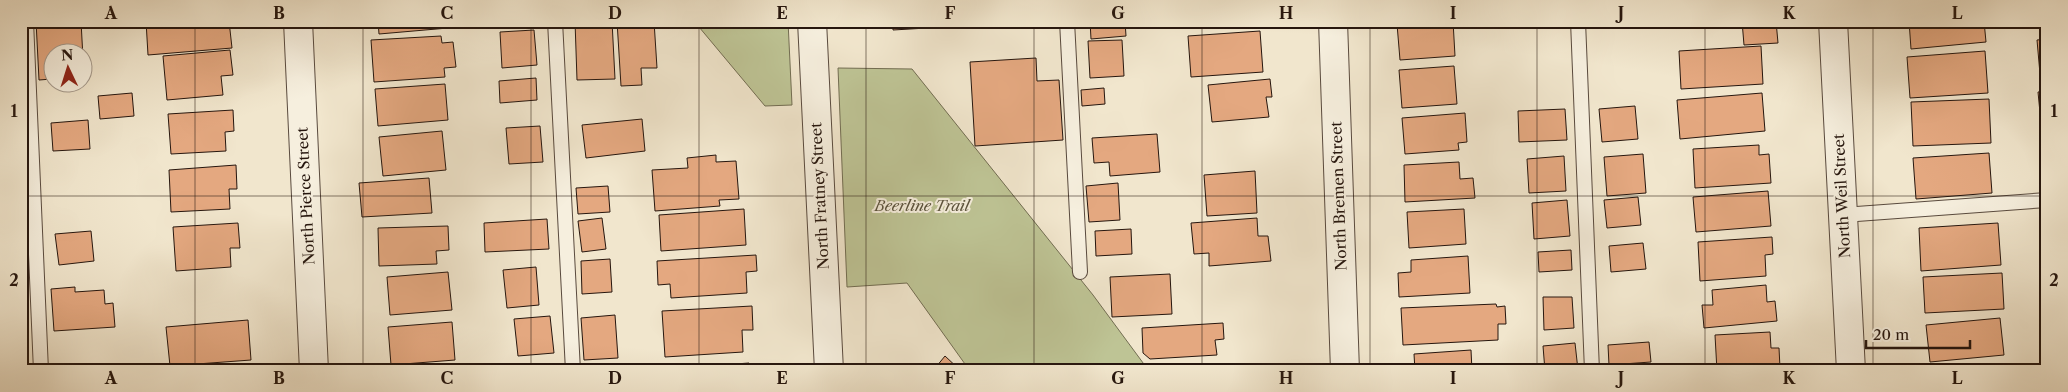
<svg xmlns="http://www.w3.org/2000/svg" width="2068" height="392" font-family="'Libre Caslon Text',serif">
<style>
.green{fill:#bec495;stroke:#726d52}
.building{fill:#e4a880;stroke:#26160e}
.lines{fill:none;stroke-linecap:round;stroke-linejoin:round}
.lane-casing{stroke:#594a3e;stroke-width:16}
.street-casing{stroke:#594a3e;stroke-width:30}
.lane{stroke:#f6efde;stroke-width:14}
.street{stroke:#f6efde;stroke-width:28}
.grid{fill:none;stroke:#26160e;stroke-width:1;stroke-opacity:0.55}
.labels{text-anchor:middle;stroke-width:4;stroke-linejoin:round;paint-order:stroke}
.street-label{font-size:15px;fill:#26160e;stroke:#f6efde}
.park-label{font-size:15px;font-style:italic;fill:#5b533d;stroke:#f6efde}
.neatline{fill:none;stroke:#26160e;stroke-width:2}
.grid-label{font-size:16px;text-anchor:middle;font-weight:bold;fill:#26160e}
</style>
<rect width="100%" height="100%" fill="#f1e6cd"/>
<filter id="stains"><feTurbulence type="fractalNoise" baseFrequency=".004" numOctaves="4"/><feColorMatrix values="0 0 0 0 .2 0 0 0 0 .09 0 0 0 0 .02 0 0 0 .5 -.17"/></filter>
<radialGradient id="worn" r=".72"><stop offset=".6" stop-color="#630" stop-opacity="0"/><stop offset="1" stop-color="#630" stop-opacity=".3"/></radialGradient>
<path class="green" d="M694 21H788L792 105 765 106Z
M838 68 912 69 1093 295 1149 371H970L907 283 847 287Z"/>
<path class="building" d="M36 21H81L84 77 82 52H52V79L39 80Z
M146 21H229L232 48 148 55Z
M378 21H447L448 28 379 34Z
M502 21H533L503 24Z
M575 21H612L615 79 577 80Z
M617 21H654L657 68H641L642 85 621 86Z
M893 21H960L961 26 893 30Z
M1090 21H1125L1126 36 1091 39Z
M1437 21H1453L1455 56 1400 60 1397 24Z
M1742 21H1776L1778 43 1744 45Z
M1909 21H1984L1986 42 1911 49Z
M2036 21H2047V26L2037 27Z
M534 30 537 65 502 68 500 32Z
M1260 31 1263 72 1191 77 1188 36Z
M441 36 442 43 453 42 456 67 444 68 445 77 374 82 371 40Z
M2047 39V73L2040 74 2037 40Z
M1122 40 1124 76 1090 78 1088 41Z
M1761 46 1763 84 1681 89 1679 51Z
M230 50 233 75 221 76 223 95 167 100 163 56Z
M1985 51 1988 93 1910 98 1907 57Z
M1036 58 1037 81 1059 80 1063 140 975 146 970 62Z
M1454 66 1457 104 1402 108 1399 70Z
M536 78 537 100 500 103 499 81Z
M1270 79 1272 97H1266L1269 117 1212 122 1208 85Z
M445 84 448 120 378 126 375 89Z
M1104 88 1105 104 1082 106 1081 90Z
M2047 91V122L2041 123 2038 92Z
M132 93 134 116 100 119 98 96Z
M1762 93 1765 131 1680 139 1677 100Z
M1989 99 1991 143 1913 146 1911 102Z
M1635 106 1638 139 1602 142 1599 109Z
M1565 109 1567 140 1519 142 1518 111Z
M233 110 234 131 225 132 226 151 171 154 168 114Z
M1465 113 1467 142 1458 143 1459 150 1405 154 1402 118Z
M642 119 645 151 586 158 582 125Z
M88 120 90 149 53 151 51 123Z
M540 126 543 162 509 164 506 128Z
M442 131 446 170 383 176 379 137Z
M1157 134 1160 172 1110 176 1109 162 1094 163 1092 138Z
M1759 145V155L1769 154 1771 183 1695 188 1693 149Z
M1989 153 1992 193 1916 199 1913 158Z
M1643 154 1646 193 1607 196 1604 157Z
M716 155V162L736 161 739 199 719 200 720 206 655 211 652 170 688 168 687 158Z
M1564 156 1566 191 1529 193 1527 159Z
M1459 162 1460 179 1473 178 1475 198 1405 202 1404 165Z
M236 165 237 189H229L230 209 171 212 169 170Z
M1255 171 1257 213 1207 216 1204 175Z
M429 178 432 213 362 217 359 183Z
M1118 183 1120 220 1089 222 1086 186Z
M608 186 610 212 578 214 576 188Z
M1768 191 1771 226 1696 232 1693 197Z
M1638 197 1641 225 1607 228 1604 200Z
M1567 200 1570 236 1534 239 1532 203Z
M744 209 746 245 661 251 659 215Z
M1464 209 1466 244 1409 248 1407 212Z
M602 218 606 249 582 252 578 221Z
M1257 218 1258 236H1268L1271 261 1209 266V253L1194 254 1191 223Z
M547 219 549 249 485 252 484 223Z
M238 223 240 248H230L231 267 176 271 173 227Z
M1998 223 2001 265 1921 271 1919 228Z
M448 226 449 250 436 251 437 264 379 266 378 228Z
M1131 229 1132 254 1096 256 1095 231Z
M91 231 94 261 59 265 55 234Z
M1772 237 1773 254 1765 255 1766 276 1700 281 1698 242Z
M1643 243 1646 269 1611 272 1609 246Z
M1571 250 1572 270 1539 272 1538 252Z
M756 255 757 271 746 272 747 293 671 298 670 284 658 285 657 261Z
M1468 256 1470 293 1399 297 1398 273 1411 272V260Z
M610 259 612 292 582 294 581 261Z
M536 267 539 305 507 308 503 270Z
M2043 269H2047V301H2046Z
M448 272 452 310 390 315 387 277Z
M2002 273 2004 309 1925 313 1923 277Z
M1170 274 1172 314 1112 317 1110 277Z
M1766 285 1767 302 1775 301 1777 321 1704 328 1702 305H1713L1712 290Z
M75 287V292L104 290 105 304 113 303 115 327 54 331 51 289Z
M1543 297H1572L1574 328 1544 330Z
M1496 304 1497 307 1505 306 1506 324H1498V340L1403 345 1401 308Z
M752 306 753 330H742L743 352 665 357 662 311Z
M615 315 618 358 584 360 581 318Z
M550 316 554 353 518 356 514 319Z
M2000 318 2004 355 1930 362 1926 325Z
M248 320 251 360 170 366 166 327Z
M452 322 455 360 391 365 388 327Z
M1223 323 1224 339 1215 340 1217 355 1150 359 1143 353 1142 328Z
M1770 332 1771 348H1779L1780 368 1717 371 1715 335Z
M1649 342 1651 362 1609 365 1608 345Z
M1575 343 1578 370 1545 371 1543 346Z
M1471 350 1472 371H1415L1414 354Z
M945 356 961 371H940L936 367Z
M749 363V371H681V368Z
M2003 364 2004 371H1921V369Z
M1283 365V371H1208V369Z
M551 366 552 371H518V369Z
M240 367V371H201Z"/>
<g class="lines">
<defs>
<path id="lane" d="M26 21 41 371
M555 21 573 371
M1067 21 1080 272
M1578 21 1592 371
M1843 215 2047 200"/>
<path id="street" d="M298 21 314 371
M812 21 829 371
M1333 21 1345 371
M1833 21 1851 371"/>
</defs>
<use href="#lane" class="lane-casing"/>
<use href="#street" class="street-casing"/>
<use href="#lane" class="lane"/>
<use href="#street" class="street"/>
</g>
<path class="grid" d="M195 21V371M363 21V371M531 21V371M699 21V371M866 21V371M1034 21V371M1202 21V371M1370 21V371M1537 21V371M1705 21V371M1873 21V371M21 196H2047"/>
<g class="labels">
<g class="street-label">
<text transform="translate(306 196) rotate(-93)" y="5">North Pierce Street</text>
<text transform="translate(820 196) rotate(-93)" y="5">North Fratney Street</text>
<text transform="translate(1339 196) rotate(-92)" y="5">North Bremen Street</text>
<text transform="translate(1842 196) rotate(-93)" y="5">North Weil Street</text>
</g>
<g class="park-label">
<text x="922" y="211">Beerline Trail</text>
</g>
</g>
<rect width="2068" height="392" fill="none" stroke="#f1e6cd" stroke-width="55"/>
<g transform="translate(68 68) rotate(356)"><circle r="24" fill="#f6efde" stroke="#a3988b"/>
<path d="M0-4L9 19L0 12L-9 19Z" fill="#8f2418"/>
<text y="-8" font-size="14" font-weight="bold" text-anchor="middle" fill="#26160e">N</text>
</g>
<path d="M1866 340v8h104v-8" fill="none" stroke="#26160e" stroke-width="2.5"/>
<text x="1873" y="340" font-size="15" fill="#26160e" stroke="#f6efde" stroke-width="4" paint-order="stroke">20 m</text>
<rect x="28" y="28" width="2012" height="336" class="neatline"/>
<g class="grid-label">
<text x="111" y="19">A</text>
<text x="279" y="19">B</text>
<text x="447" y="19">C</text>
<text x="615" y="19">D</text>
<text x="782" y="19">E</text>
<text x="950" y="19">F</text>
<text x="1118" y="19">G</text>
<text x="1286" y="19">H</text>
<text x="1453" y="19">I</text>
<text x="1621" y="19">J</text>
<text x="1789" y="19">K</text>
<text x="1957" y="19">L</text>
<text x="14" y="117">1</text>
<text x="2054" y="117">1</text>
<text x="14" y="286">2</text>
<text x="2054" y="286">2</text>
<text x="111" y="384">A</text>
<text x="279" y="384">B</text>
<text x="447" y="384">C</text>
<text x="615" y="384">D</text>
<text x="782" y="384">E</text>
<text x="950" y="384">F</text>
<text x="1118" y="384">G</text>
<text x="1286" y="384">H</text>
<text x="1453" y="384">I</text>
<text x="1621" y="384">J</text>
<text x="1789" y="384">K</text>
<text x="1957" y="384">L</text>
</g>
<rect width="100%" height="100%" filter="url(#stains)"/>
<rect width="100%" height="100%" fill="url(#worn)"/>
</svg>
